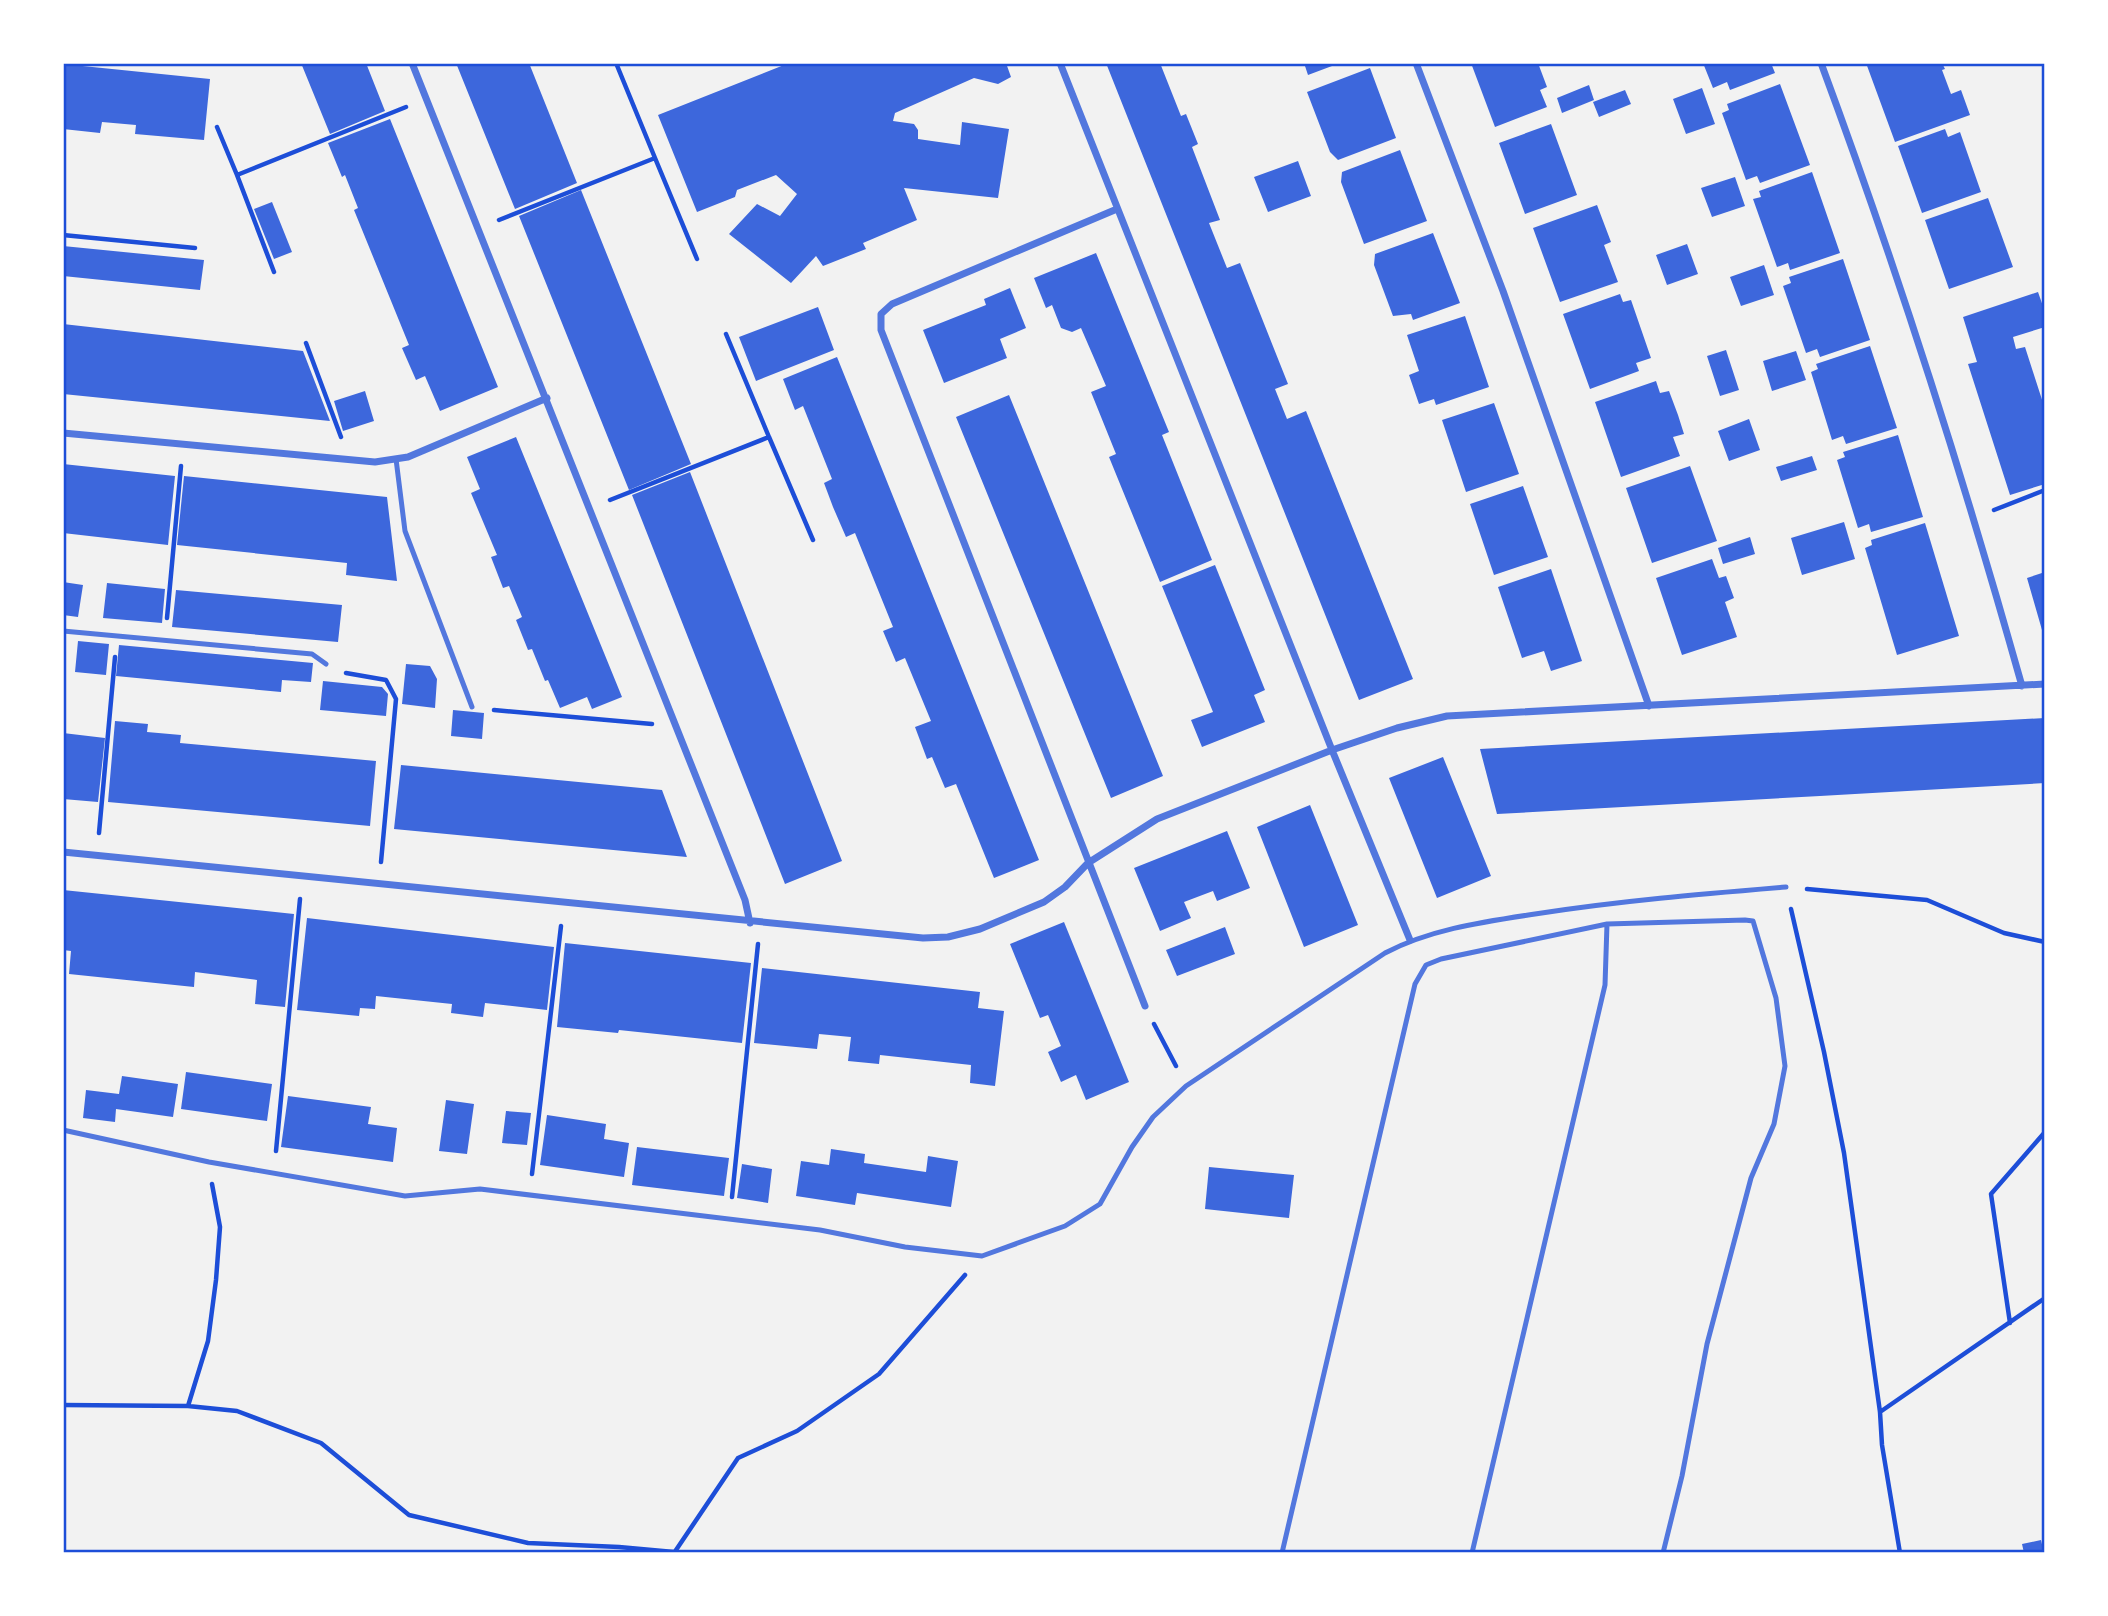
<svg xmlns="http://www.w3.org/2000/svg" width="2108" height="1616" font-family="'PT Serif',serif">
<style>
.building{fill:#3d67dc}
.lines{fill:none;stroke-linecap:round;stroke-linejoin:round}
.path{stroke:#1d4ed8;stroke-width:4.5}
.service{stroke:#5277de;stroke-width:5}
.minor{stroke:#5277de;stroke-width:7}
.neatline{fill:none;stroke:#1d4ed8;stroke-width:2.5}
</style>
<rect width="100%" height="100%" fill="#f2f2f2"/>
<path class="building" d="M301 63H366L385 111 330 134Z
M456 63H529L577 183 515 209Z
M789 63H1006L1011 77 998 84 974 78 895 113 893 121 914 124 918 130V139L960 145 962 122 1009 129 998 198 904 188 917 220 863 243 866 249 823 266 816 256 791 283 729 234 757 204 780 216 797 194 776 175 737 190 735 197 697 212 658 115Z
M1106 63H1160L1181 116 1186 114 1198 144 1192 147 1220 220 1209 223 1227 268 1240 263 1288 384 1275 389 1287 419 1306 411 1413 679 1359 700Z
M1304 63H1340L1308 75Z
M1471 63H1538L1547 87 1540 90 1547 107 1495 127Z
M1703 63H1771L1775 73 1730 90 1727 82 1713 88Z
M1866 63H1942L1945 69 1942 70 1951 94 1961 90 1970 115 1895 142Z
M63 64 210 79 204 140 135 134 136 125 102 122 100 133 63 129Z
M1370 68 1396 138 1338 160 1330 152 1307 92Z
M1780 84 1810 165 1760 183 1757 176 1746 180 1722 113 1729 110 1727 104Z
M1589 85 1594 100 1562 113 1557 98Z
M1702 88 1715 124 1686 134 1673 99Z
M1625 90 1631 104 1599 117 1593 102Z
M390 119 498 387 440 411 425 376 416 380 402 348 409 345 354 210 358 208 345 175 342 177 328 143Z
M1551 124 1577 195 1525 214 1499 143Z
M1945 129 1948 137 1960 132 1981 192 1922 213 1898 146Z
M1400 150 1427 221 1364 244 1341 182 1342 172Z
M1298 161 1311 196 1268 212 1254 177Z
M1812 172 1840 253 1790 270 1788 263 1777 267 1753 199 1761 197 1759 191Z
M1735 177 1745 206 1712 217 1701 188Z
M581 190 691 464 629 490 519 216Z
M1988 198 2013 267 1949 289 1925 220Z
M272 202 292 252 274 259 254 209Z
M1597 205 1611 242 1604 245 1618 282 1560 302 1533 228Z
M1433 233 1460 303 1413 320 1411 314 1393 316 1374 265 1375 254Z
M1687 244 1698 274 1667 285 1656 255Z
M63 246 204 260 200 290 63 276Z
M1096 253 1169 432 1162 435 1212 560 1160 582 1109 457 1116 454 1091 392 1106 386 1094 358 1081 328 1072 332 1061 328 1052 305 1046 308 1034 278Z
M1843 259 1870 340 1820 357 1817 349 1806 353 1783 286 1791 283 1789 277Z
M1764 265 1774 295 1741 306 1730 277Z
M1010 288 1026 328 1000 339 1007 358 944 383 923 330 986 305 984 299Z
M2038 292 2045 312V327L2013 337 2016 349 2025 347 2045 409V484L2010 495 1968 364 1977 362 1963 317Z
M1620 294 1623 302 1631 300 1651 358 1636 363 1639 371 1590 389 1563 314Z
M818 307 834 350 756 381 739 337Z
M1465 316 1489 387 1436 405 1434 399 1419 404 1409 375 1419 371 1407 335Z
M63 324 303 351 330 421 63 394Z
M1870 346 1897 428 1846 444 1843 436 1832 440 1811 372 1818 369 1816 364Z
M1726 350 1739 390 1720 396 1707 356Z
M1796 351 1806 380 1772 391 1763 361Z
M837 357 1039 860 994 878 956 784 945 788 932 757 927 759 915 727 931 721 905 658 896 662 883 631 893 627 855 533 846 537 833 507 824 483 832 479 803 406 795 410 783 379Z
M1656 381 1660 393 1669 391 1678 415 1684 434 1673 437 1680 456 1621 477 1595 402Z
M365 391 374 421 343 431 334 401Z
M1009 395 1163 776 1111 798 956 417Z
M1494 403 1519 474 1466 492 1442 420Z
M1749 419 1760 450 1729 461 1718 431Z
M1898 435 1923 517 1871 532 1869 524 1858 528 1837 460 1845 457 1843 452Z
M516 437 622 697 592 709 587 697 560 708 548 680 545 681 532 649 528 650 516 620 522 617 509 586 503 588 491 557 497 555 471 493 480 489 467 457Z
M1812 456 1817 470 1781 481 1776 467Z
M63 464 175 476 168 545 63 533Z
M1690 466 1717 541 1652 563 1626 488Z
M690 472 842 861 785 884 632 495Z
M184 476 387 497 397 581 346 575 347 563 177 545Z
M1523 486 1548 557 1494 575 1470 504Z
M1844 522 1855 559 1802 575 1791 538Z
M1925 523 1959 636 1897 655 1865 548 1872 545 1871 540Z
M1750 537 1755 554 1723 564 1718 548Z
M1712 559 1719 578 1726 576 1734 598 1725 602 1737 637 1682 655 1656 578Z
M1215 565 1265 690 1254 695 1265 722 1202 747 1191 720 1213 712 1162 586Z
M1551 569 1582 661 1551 671 1544 651 1522 658 1498 587Z
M2045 572V637H2044L2027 578Z
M63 582 83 585 78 617 63 615Z
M107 583 165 589 162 623 103 618Z
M176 590 342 605 338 642 172 627Z
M78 641 109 644 106 675 75 672Z
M119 645 313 663 311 682 282 680 281 692 116 676Z
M406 664 430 666 437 679 435 708 402 704Z
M323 681 382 687 388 694 386 716 320 710Z
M453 710 484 713 482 739 451 736Z
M2045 718V783L1820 796 1497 814 1480 749Z
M115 721 148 724 147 732 181 735 180 743 376 761 370 826 108 802Z
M63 733 105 738 98 802 63 799Z
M1443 757 1491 876 1437 898 1389 778Z
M401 765 662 790 687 857 394 829Z
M1310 805 1358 925 1304 947 1257 827Z
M1227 831 1250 888 1217 901 1213 891 1184 902 1191 918 1160 931 1134 868Z
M63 890 294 914 285 1007 255 1004 257 980 195 972 194 987 69 974 71 951 63 950Z
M307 918 554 947 547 1010 485 1003 483 1017 451 1013 452 1004 376 996 375 1009 360 1008 359 1016 297 1010Z
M1064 922 1129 1082 1086 1100 1076 1075 1061 1082 1048 1052 1061 1046 1048 1015 1040 1018 1010 944Z
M1225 927 1235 954 1177 976 1166 950Z
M565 943 751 963 742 1043 619 1030 618 1033 557 1027Z
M762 968 980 992 978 1008 1004 1011 995 1086 970 1083 971 1065 880 1055 879 1064 848 1061 851 1037 819 1034 817 1049 754 1043Z
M186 1072 272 1084 267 1121 181 1109Z
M122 1076 178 1084 173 1117 116 1109 115 1122 83 1118 86 1090 119 1094Z
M288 1096 371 1107 368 1124 397 1128 393 1162 281 1147Z
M446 1100 474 1104 467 1154 439 1151Z
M506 1111 531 1113 527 1145 502 1143Z
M547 1115 606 1124 604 1139 629 1143 624 1177 540 1165Z
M637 1147 729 1158 724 1196 632 1185Z
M831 1149 865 1154 864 1163 926 1172 928 1156 958 1161 951 1207 857 1193 855 1205 796 1196 801 1161 829 1165Z
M742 1164 772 1169 768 1203 737 1198Z
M1209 1167 1294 1175 1289 1218 1205 1209Z
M2041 1540 2044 1553H2024L2022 1544Z"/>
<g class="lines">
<path class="path" d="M616 63 655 158
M217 127 237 175
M499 220 655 158 697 259
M63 235 195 248
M274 272 237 175 406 107
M726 334 769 437
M306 343 341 437
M610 500 769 437 813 540
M1994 510 2045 490
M167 618 181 466
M346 673 386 680 396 699 381 862
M494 710 652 724
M99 833 115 657
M1807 889 1927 900 2004 933 2045 942
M1791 909 1824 1052 1844 1153 1880 1412 1882 1445 1900 1553
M1154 1024 1176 1066
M276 1151 300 899
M532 1174 561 926
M732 1197 758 944
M2010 1323 1991 1194 2045 1132
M63 1405 188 1406 237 1411 321 1443 409 1515 528 1543 619 1547 674 1552
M188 1406 208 1341 216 1280 220 1227 212 1184
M1880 1412 2045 1298
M674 1553 738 1458 797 1431 879 1374 965 1275"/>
<path class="service" d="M396 459 405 531 472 707
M63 631 312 654 326 664
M63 1130 209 1162 405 1196 480 1189 820 1230 905 1247 982 1256 1065 1226 1100 1204 1132 1147 1153 1117 1186 1086 1385 953C1431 929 1483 922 1535 914 1618 901 1702 894 1786 887
M1282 1553 1415 984 1426 965 1441 959 1607 924 1745 920 1753 921 1776 998 1785 1066 1774 1124 1751 1178 1707 1344 1682 1476 1663 1553
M1472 1553 1605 985 1607 924"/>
<path class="minor" d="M412 63 745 900 750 923
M1060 63 1332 750 1410 940
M1416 63 1503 291 1649 706
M1821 63C1897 268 1963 476 2022 686
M1117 209 892 304 881 314V330L1145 1006
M63 433 375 462 408 457 547 398
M63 852 923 938 948 937 980 929 1044 902 1065 887 1088 863 1157 819 1332 750 1397 728 1447 716 2045 684"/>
</g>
<rect width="2108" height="1616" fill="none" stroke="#ffffff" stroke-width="130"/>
<rect x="65" y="65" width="1978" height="1486" class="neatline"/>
</svg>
